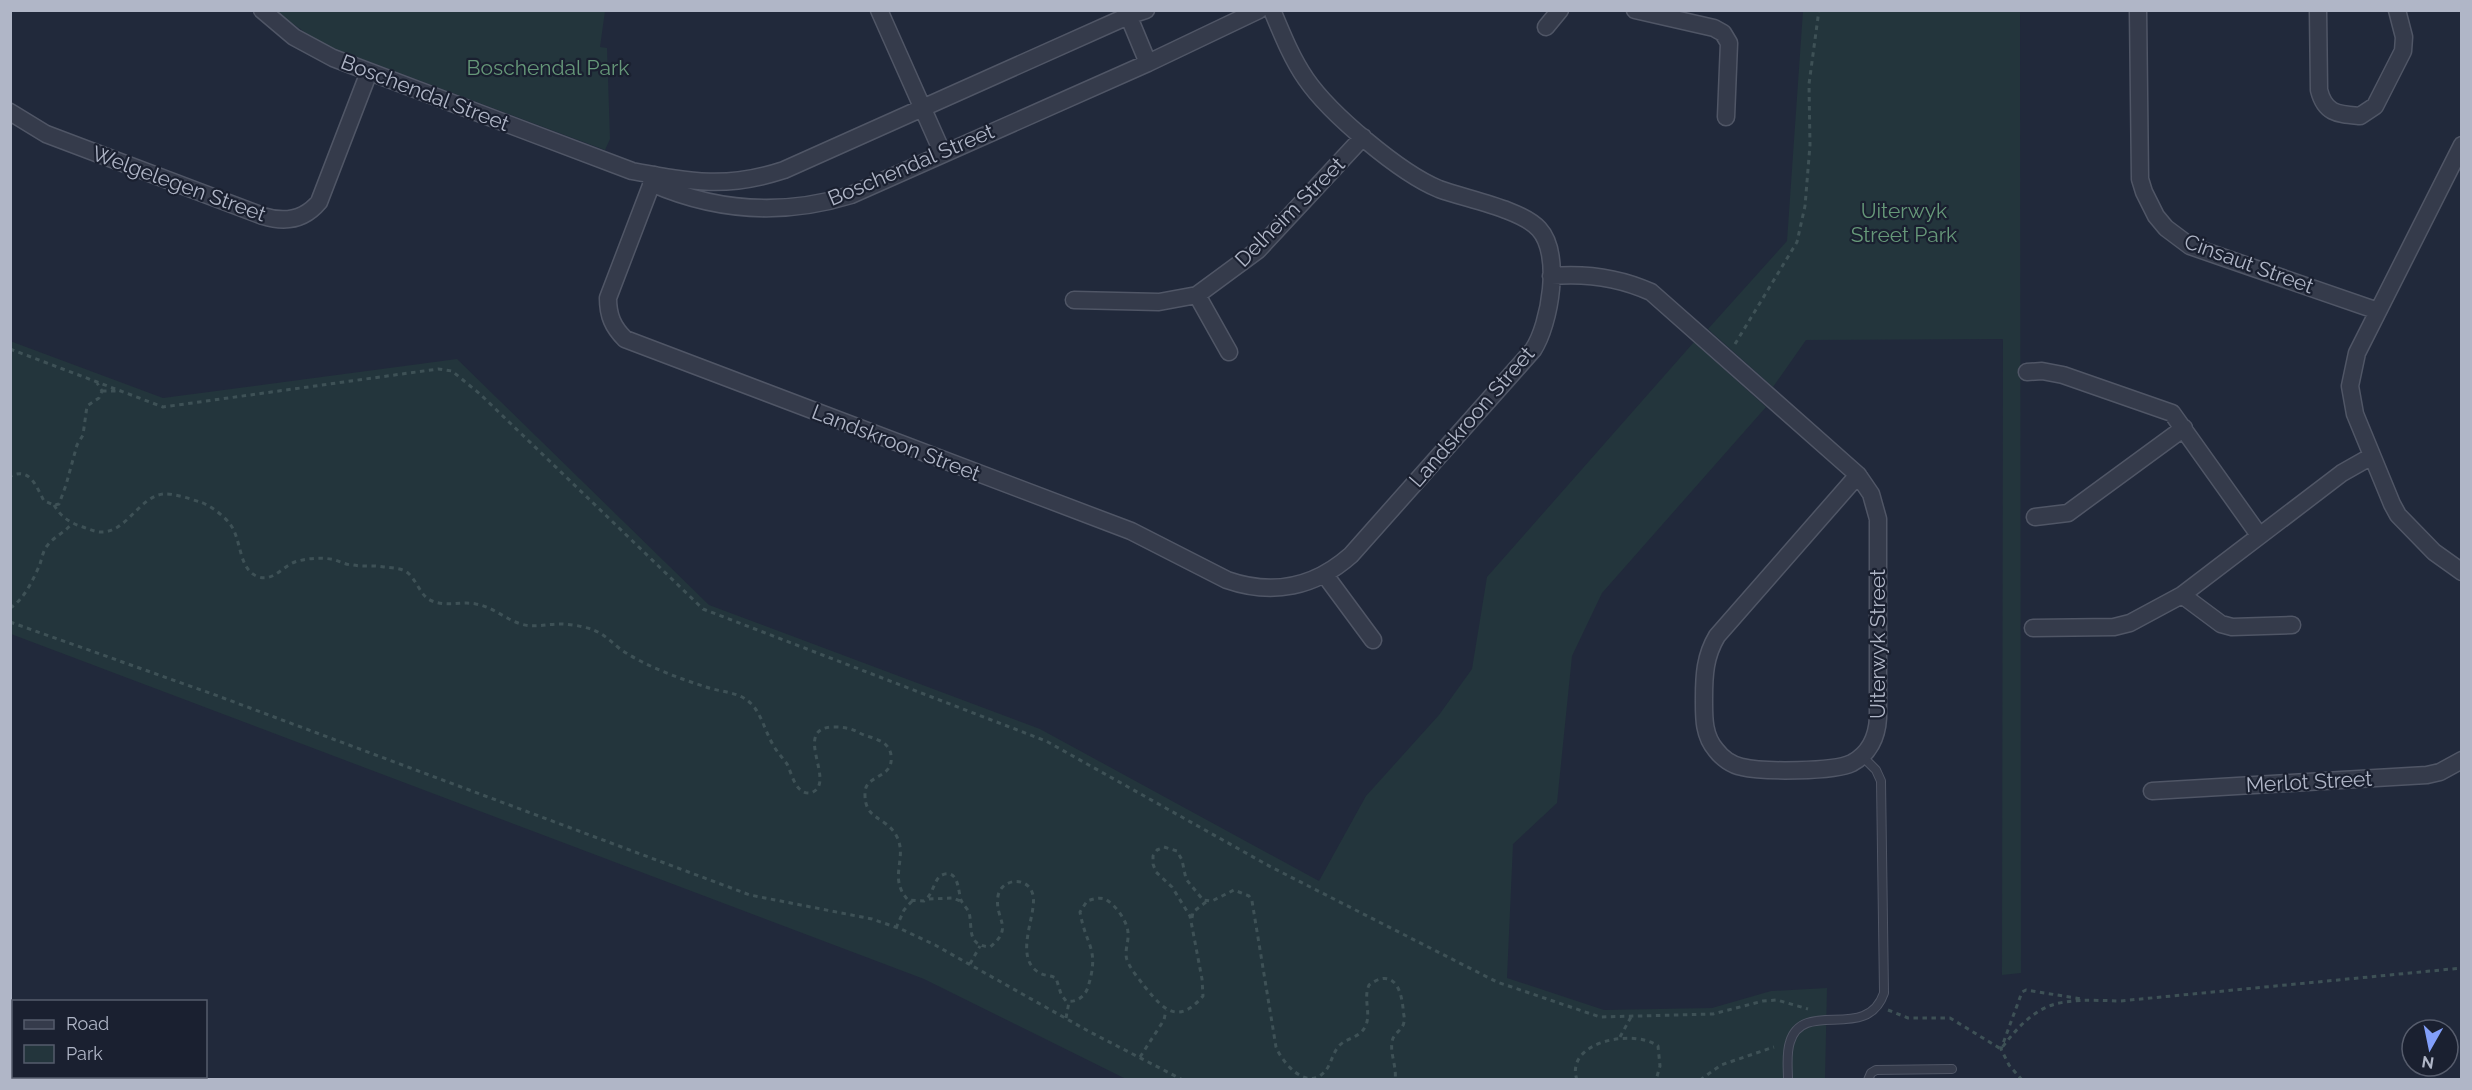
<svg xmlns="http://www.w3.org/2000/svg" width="2472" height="1090" font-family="Raleway,sans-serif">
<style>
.green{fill:#23353c}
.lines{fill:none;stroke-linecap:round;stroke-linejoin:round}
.service-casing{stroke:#505666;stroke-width:10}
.minor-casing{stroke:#505666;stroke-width:19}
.path{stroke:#3e5156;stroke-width:3;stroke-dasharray:4.5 4.5;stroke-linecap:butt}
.service{stroke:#353b4b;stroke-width:8}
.minor{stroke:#353b4b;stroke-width:16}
.labels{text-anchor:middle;stroke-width:4.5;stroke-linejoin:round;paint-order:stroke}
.park-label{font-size:21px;fill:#669879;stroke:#1a2030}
.street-label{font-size:21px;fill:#b0b6c7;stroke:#1a2030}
</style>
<rect width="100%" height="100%" fill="#21293b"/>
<path class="green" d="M275 11H605L600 47 607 48 610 139 605 150 333 48 313 38Z
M1803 11H2020L2021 973 2002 975 2003 339 1806 340 1773 387 1708 329 1787 241Z
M10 341 163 398 457 359 709 605 1040 729 1319 881 1366 796 1439 715 1472 669 1487 577 1694 342 1766 407 1602 593 1572 656 1557 803 1513 844 1507 978 1604 1010 1712 1008 1771 991 1827 988 1825 1079H1126L924 979 11 634Z"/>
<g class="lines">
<defs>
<path id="service" d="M1788 1080C1788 1068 1786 1054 1790 1042 1803 998 1867 1043 1884 993L1881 781 1876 770 1862 756
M1868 1080 1871 1073 1876 1070 1952 1069"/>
<path id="minor" d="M262 10 294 37 333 58 632 171C691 182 726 189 784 170L1128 16 1146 10
M879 10 943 154
M1126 10 1148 63
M1635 10 1714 28 1723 33 1729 43 1726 117
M2138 10 2140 179 2144 192 2156 216 2166 228 2190 246 2378 311
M2318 10 2319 90C2325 114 2338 114 2360 116L2375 106 2403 51 2404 37 2397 10
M1546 27 1560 10
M10 112 46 134 263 216C285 223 304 220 319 202L369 72
M2462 145 2357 353 2350 386 2355 414 2392 504 2398 515 2434 552 2462 572
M655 175 608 298C608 316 613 327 625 339L1131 531 1227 580C1273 596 1315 587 1351 555L1533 350C1550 324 1562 254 1539 229 1521 209 1466 199 1439 189 1400 173 1330 114 1306 79 1292 59 1282 34 1272 10
M651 183C717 212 783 216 851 195L1148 63 1259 10
M1551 276C1586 273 1618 277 1651 292L1858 475 1871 494 1878 519V718C1877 737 1869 754 1852 763 1834 772 1762 772 1742 767 1732 765 1722 758 1716 750 1703 735 1704 716 1704 698 1704 675 1705 656 1717 636L1858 475
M1197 295 1229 352
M1074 300 1159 302 1197 295 1258 250 1363 137
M2027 372 2042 371 2063 375 2172 413 2259 535
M2035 517 2068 513 2184 428
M1325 575 1373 640
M2182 595 2221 624 2232 627 2292 625
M2033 628 2114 627 2130 623 2182 595 2342 473 2372 456
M2152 791 2427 775 2440 772 2462 760"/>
</defs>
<use href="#service" class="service-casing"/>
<use href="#minor" class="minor-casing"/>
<path class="path" d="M1735 344 1797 242 1805 206 1810 145 1809 84 1819 10
M10 349 163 407 438 369 452 371 480 394 703 609 1046 741 1271 867 1497 982 1600 1017 1713 1014 1763 1001 1777 1000 1808 1009
M102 391H116
M10 479 11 476C30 467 36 486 44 501L54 505 59 504 66 485 77 445 83 435 87 406 99 398 102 391 97 383
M54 505C61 517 70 523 83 527 89 529 95 532 101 532 126 533 139 497 163 494 174 493 190 499 200 502 210 505 224 516 230 524 242 539 238 571 259 577 274 582 284 564 298 561 310 558 323 557 335 560 341 562 347 565 353 565 363 567 374 565 384 567 392 568 402 568 408 573 418 582 420 596 432 601 446 607 462 601 476 604 493 607 505 619 521 624 534 628 546 624 559 624 567 624 576 625 583 627 600 630 608 639 620 649 645 666 678 678 706 687 718 691 732 692 742 697 760 706 763 727 772 743 776 751 782 757 787 764 791 772 794 786 802 791 805 793 810 794 813 792 836 781 791 727 834 727 843 727 850 728 858 732 866 737 879 738 886 745 889 748 891 752 891 756 894 779 865 774 865 793 864 820 885 816 896 835 909 858 887 877 908 900L924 901C934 894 933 880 942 875 959 868 958 892 961 900 963 905 967 908 969 912 973 929 966 945 990 947 1015 927 994 919 998 896 1001 879 1026 876 1032 892 1040 910 1012 955 1038 972 1044 976 1050 975 1056 978L1061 994 1066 1001C1076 1003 1085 997 1088 987 1100 948 1086 947 1080 912L1087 901C1093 899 1099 897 1105 899 1115 904 1128 922 1128 933 1129 942 1124 951 1127 960 1131 970 1139 979 1145 987 1165 1012 1179 1024 1203 996L1202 979 1190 916 1172 887 1156 872 1153 864V856L1157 850 1164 847 1177 851 1182 860 1186 879 1203 900 1212 901 1234 890 1249 896 1252 901 1276 1047C1282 1062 1304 1088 1321 1075 1331 1068 1331 1056 1338 1047 1346 1037 1360 1039 1366 1025 1371 1012 1363 999 1369 985 1392 968 1401 987 1403 1008 1403 1013 1405 1017 1404 1022 1403 1030 1393 1033 1392 1042 1390 1054 1397 1067 1395 1080
M10 608C24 600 34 578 40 564 42 558 43 551 47 546 54 536 65 533 72 523
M10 622 218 696 750 895 872 919 901 929 935 945 1090 1032 1183 1080
M929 899 953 898 960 901
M1192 918 1193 912 1206 902
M896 928 904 910 912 901
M970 964 980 946
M1888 1010 1908 1018H1950L2001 1049C2039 998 2059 999 2120 1001L2462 968
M1066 1018 1069 1002
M1620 1037 1632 1015
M1140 1057 1164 1020 1166 1010
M1577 1080C1564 1042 1633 1028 1658 1046L1660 1066 1656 1080
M1700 1080 1721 1065 1774 1047
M2022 1080 2009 1065 2001 1049 2022 992 2026 990 2082 999"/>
<use href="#service" class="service"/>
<use href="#minor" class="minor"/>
</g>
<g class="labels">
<g class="park-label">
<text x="548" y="75">Boschendal Park</text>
<text x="1904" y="218">Uiterwyk<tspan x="1904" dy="24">Street Park</tspan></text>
</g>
<g class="street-label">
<text transform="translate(425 93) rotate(21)" y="7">Boschendal Street</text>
<text transform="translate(911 165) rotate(-23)" y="7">Boschendal Street</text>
<text transform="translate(179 184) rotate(20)" y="7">Welgelegen Street</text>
<text transform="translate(1290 212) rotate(-45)" y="7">Delheim Street</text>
<text transform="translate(2249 264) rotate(20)" y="7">Cinsaut Street</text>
<text transform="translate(1472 417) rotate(-49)" y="7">Landskroon Street</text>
<text transform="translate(896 443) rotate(21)" y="7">Landskroon Street</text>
<text transform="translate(1878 644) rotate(-90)" y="7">Uiterwyk Street</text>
<text transform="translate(2309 782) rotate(-3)" y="7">Merlot Street</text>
</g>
</g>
<rect width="2472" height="1090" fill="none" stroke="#b0b6c7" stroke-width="24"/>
<rect x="12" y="1000" width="195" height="78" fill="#1a2030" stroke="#565c6c" stroke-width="1.5"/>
<rect x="24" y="1020" width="30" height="9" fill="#353b4b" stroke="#565c6c" stroke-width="1.5"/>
<text x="66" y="1030" font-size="18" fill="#b0b6c7">Road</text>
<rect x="24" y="1045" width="30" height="18" fill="#23353c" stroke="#565c6c" stroke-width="1.5"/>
<text x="66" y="1060" font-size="18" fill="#b0b6c7">Park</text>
<g transform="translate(2430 1048) rotate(189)"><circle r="28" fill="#1a2030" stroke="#565c6c" stroke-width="1.5"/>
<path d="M0-4.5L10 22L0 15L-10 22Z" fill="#829ffa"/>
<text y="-9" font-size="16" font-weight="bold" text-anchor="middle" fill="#b0b6c7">N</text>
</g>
</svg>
